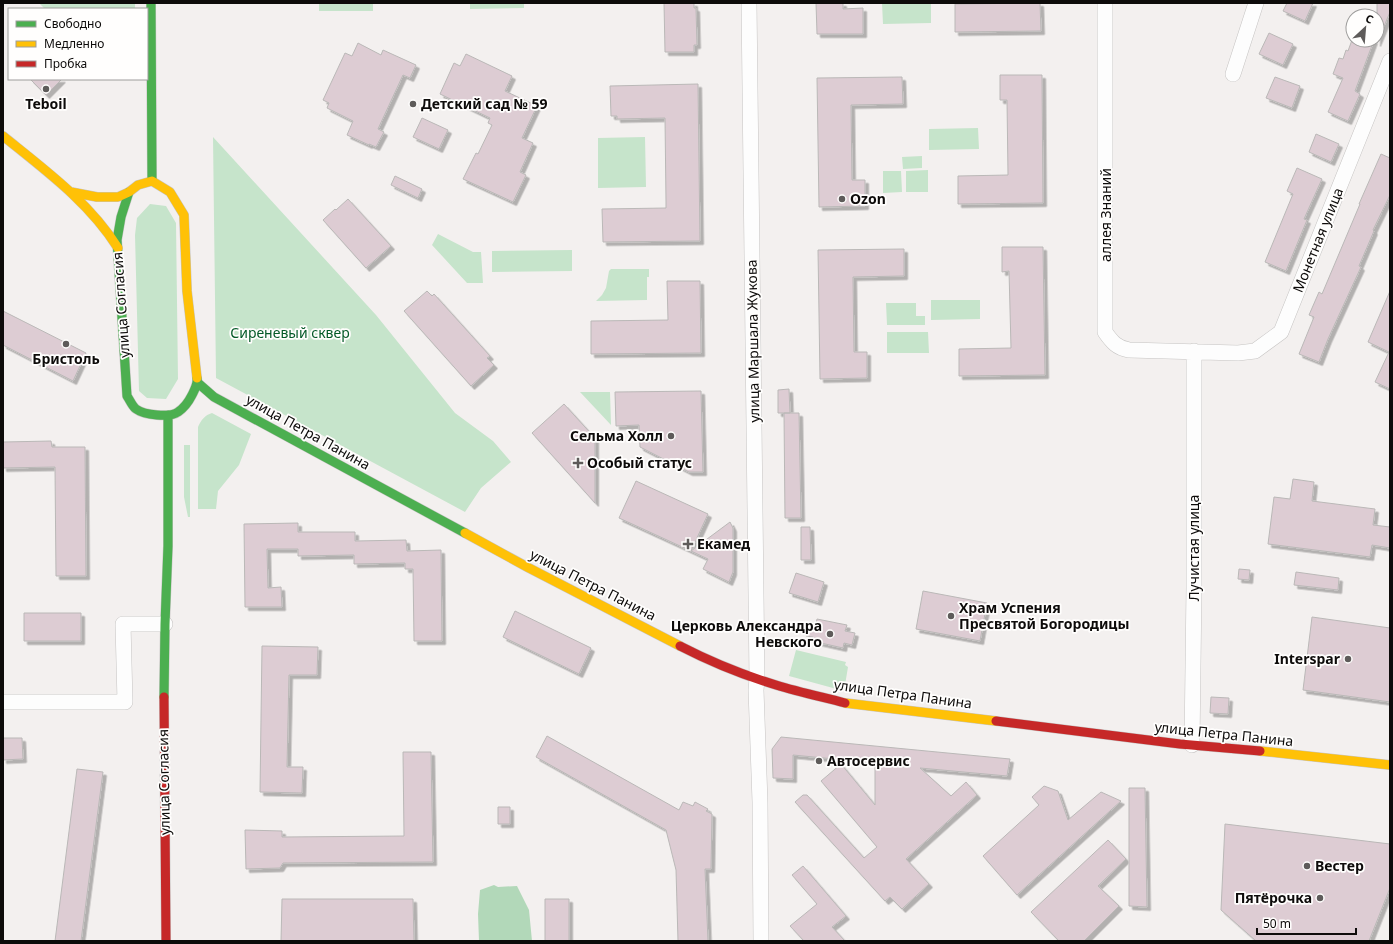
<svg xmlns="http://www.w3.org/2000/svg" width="1393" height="944" font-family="'Noto Sans',sans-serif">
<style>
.green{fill:#c6e4cb}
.forest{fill:#b2d8b9}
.building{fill:#ddccd3;stroke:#bab8b7;filter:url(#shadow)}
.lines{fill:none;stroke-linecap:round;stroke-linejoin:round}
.street-casing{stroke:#c6c4c3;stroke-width:16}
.fast-casing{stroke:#c6c4c3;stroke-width:10}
.slow-casing{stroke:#c6c4c3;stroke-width:10}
.jam-casing{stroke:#c6c4c3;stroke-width:10}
.street{stroke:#fdfdfd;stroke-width:15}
.fast{stroke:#4caf50;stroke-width:9}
.slow{stroke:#ffc107;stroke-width:9}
.jam{stroke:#c62828;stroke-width:9}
.poi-dot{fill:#5e5b5a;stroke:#fffefd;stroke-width:1.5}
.labels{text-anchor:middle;stroke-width:3.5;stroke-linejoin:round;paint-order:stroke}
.poi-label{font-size:14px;font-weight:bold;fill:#0d0b0a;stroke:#fffefd;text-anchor:start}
.street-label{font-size:14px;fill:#0d0b0a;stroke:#fffefd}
.park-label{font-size:14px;fill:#055a28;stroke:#fffefd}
</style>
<defs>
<filter id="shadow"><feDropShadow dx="3.5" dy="3.5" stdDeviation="0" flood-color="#0004"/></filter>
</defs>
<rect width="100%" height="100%" fill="#f3f0ef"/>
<path class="green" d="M39 3H135V9H45Z
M319 3H373V11H319Z
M470 3H561H524V8L470 9Z
M882 3H931V23L883 24Z
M978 128 979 149 929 150V129Z
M213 137 376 315 455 413 493 441 511 462 481 488 465 512 216 378Z
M645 137 646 187 598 188V138Z
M922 156V168L903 169 902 157Z
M928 170V192H906V171Z
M883 171H901L902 192 883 193Z
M150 204 166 206 176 223 178 379 166 399 147 398 139 391 135 235 137 218Z
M438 234 473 252H481L483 283H467L432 245Z
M572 250V271L492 272V251Z
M611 269H649V277H647V300L596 301 602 295 606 288 609 271Z
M931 300H980V319L931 320Z
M886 303H916V316H925V325H887Z
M887 332H928L929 353H887Z
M580 392H610L611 425Z
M212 413 251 434 239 465 218 491 216 509H198V427C201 420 205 415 212 413Z
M184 445H190V517H188L184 497Z
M796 650 846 662 845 665 848 667 844 691 789 676Z"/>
<path class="forest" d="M494 885 498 887 517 886 529 910 532 941H479L478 914 480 890Z"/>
<path class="building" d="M664 3H694V8H696L697 45H694V52H665Z
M816 3H843V9L863 8V34H817Z
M1040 3 1041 31 955 32V4Z
M1287 3H1313L1305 21 1283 11Z
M1377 3H1390V12L1377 43Z
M1269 33 1293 44 1283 65 1259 54Z
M1352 40H1374L1355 91 1360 94 1348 121 1328 112 1343 78 1333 74 1339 58 1343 59 1346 50 1348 51Z
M358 43 381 55 383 50 416 65 410 78 403 75 378 129 384 132 376 147 369 144V145L347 135 353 121 327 108 329 103 323 100 345 53 352 56Z
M466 54 512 76 505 91 537 106 522 138 533 143 520 172 526 175 513 202 463 179 476 153 478 154 492 125 488 123 490 118 440 94 454 63 460 66Z
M1000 75H1042L1043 203 958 204V176L1008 175 1007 100H1000Z
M902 77 903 104 851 105 852 180H865V206L819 207 817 78Z
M1275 77 1300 86 1292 108 1266 98Z
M30 79H62L46 95Z
M698 84 700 241 603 242 602 209 666 208V202L665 118 617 119V116H611L610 86Z
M422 118 448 130 439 149 413 137Z
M1316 134 1339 144 1331 162 1309 152Z
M1381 154 1390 158V195L1373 230 1374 231 1359 266 1361 267 1328 339 1319 362 1299 354 1314 317 1309 315 1319 292 1322 294 1360 204H1359Z
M1297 168 1322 179 1304 219 1307 220 1286 271 1265 262 1293 194 1287 191Z
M395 176 422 189 418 198 391 185Z
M348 199 391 246 366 268 323 220 335 209 336 210Z
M1002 247H1043L1045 375 959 376V349L1011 348 1009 271 1002 272Z
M904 249V276L853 277 854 352H867V378L820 379 818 250Z
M667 281H700L701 353 591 354V321L668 320Z
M427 291 432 296 434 294 490 356 487 358 494 365 471 386 404 311Z
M1390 291V389L1375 382 1389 352 1368 342Z
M3 311 86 353 73 381 3 345Z
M789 389 790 413H778V390Z
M701 391 703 472H689L640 447 639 425 616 426 615 392Z
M564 404 595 438V503L532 433Z
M784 413H799L801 518H785Z
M51 441 52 447H85L86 576H56L55 467 3 468V442Z
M1293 479 1314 482 1312 501 1375 509 1373 525 1390 527V548L1372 545 1370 557 1268 544 1274 497 1290 499Z
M636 481 708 514 691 551 619 518Z
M730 522 733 528V572L729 582 703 569 708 559 691 551Z
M298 523V532H355V541L406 540 407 551 441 550 442 641H414L413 569H405V563L354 564V555L298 556V549H267L268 588 281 587 282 607H245L244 524Z
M801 527H810L811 560H801Z
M1239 569 1250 570 1249 580 1238 579Z
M1296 572 1339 578 1338 590 1294 585Z
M796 573 824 582 818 602 789 593Z
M923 591 987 603 980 641 916 629Z
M515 611 591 648 579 674 503 637Z
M24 613H81V641H24Z
M1312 617 1390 628V702L1303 690Z
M817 619 847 625 845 631 855 633 852 645 844 643 843 648 812 641 813 637 806 636 809 622 816 624Z
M262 646 318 647 317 675H289L287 767H303L302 793 260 792Z
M1211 697 1229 698 1228 714 1210 713Z
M547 736 679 810 683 802 693 806 695 802 708 809 706 811 712 814 711 869H705L708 941H678L676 870 666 830 536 757Z
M781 737 1010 759 1007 776 920 768 951 796 966 782 977 795 906 859 929 884 902 909 890 897 885 901 795 802 803 795H807L864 858 877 847 821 781 841 764 875 805V763L793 755V779L773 778 772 749Z
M3 738H22L23 759 3 760Z
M403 752H431L433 862 283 863 280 868 246 869 245 830 282 831V837L404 836Z
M77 769 103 772 81 941H55Z
M1044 786 1058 791 1068 820 1101 792 1121 801 1017 895 983 856 1039 805 1032 797Z
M1129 788H1145L1147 907 1129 906Z
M498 807H510V824H498Z
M1225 824 1390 844V888L1369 941H1256L1221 910Z
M1108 840 1126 859 1098 886 1119 906 1084 941H1059L1031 912Z
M803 866 846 916 832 927 845 941H804L790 926 817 904 792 875Z
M282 899H413L414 941H281Z
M545 899H569V941H545Z"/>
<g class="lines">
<defs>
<path id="street" d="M749 3 757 679 756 690 760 802 761 941
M1105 3V332C1112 342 1117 348 1129 350L1238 353 1255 351 1281 332 1390 61
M1233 74 1256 3
M3 702H125L123 624H165
M1192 745 1194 587V351"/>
<path id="fast" d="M151 3 152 181
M129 192 121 217 117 240 127 396C130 400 132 406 136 409 144 415 170 418 178 412 184 408 189 401 192 395 195 389 198 384 197 378
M198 383 214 397 465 533
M164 697 165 624 168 546V415"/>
<path id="slow" d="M3 136C45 170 89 202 118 248
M71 192 97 197H118L129 192 138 185 152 181 170 192 184 215 187 291 197 378
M465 533 529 568 680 646
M845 703 996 721
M1260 751 1390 765"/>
<path id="jam" d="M680 646C711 662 743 675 776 685 799 692 822 697 845 703
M164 697 166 941
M996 721 1180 744 1260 751"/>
</defs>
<use href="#street" class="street-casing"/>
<use href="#fast" class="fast-casing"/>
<use href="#slow" class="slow-casing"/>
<use href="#jam" class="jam-casing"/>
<use href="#street" class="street"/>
<use href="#fast" class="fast"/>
<use href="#slow" class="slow"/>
<use href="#jam" class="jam"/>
</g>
<g class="poi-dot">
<circle cx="46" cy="89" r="4"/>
<circle cx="413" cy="104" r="4"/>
<circle cx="842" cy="199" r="4"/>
<circle cx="66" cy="344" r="4"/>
<circle cx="671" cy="436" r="4"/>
<path d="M576 457h4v4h4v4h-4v4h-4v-4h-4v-4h4z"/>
<path d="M686 538h4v4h4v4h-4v4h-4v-4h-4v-4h4z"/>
<circle cx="951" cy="616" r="4"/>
<circle cx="830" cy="634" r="4"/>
<circle cx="1348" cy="659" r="4"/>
<circle cx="819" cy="761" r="4"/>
<circle cx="1307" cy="866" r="4"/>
<circle cx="1320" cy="898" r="4"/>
</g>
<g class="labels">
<g class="poi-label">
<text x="46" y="109" text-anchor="middle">Teboil</text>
<text x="421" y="109">Детский сад № 59</text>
<text x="850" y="204">Ozon</text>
<text x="66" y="364" text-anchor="middle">Бристоль</text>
<text x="663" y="441" text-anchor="end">Сельма Холл</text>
<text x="587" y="468">Особый статус</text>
<text x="697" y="549">Екамед</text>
<text x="959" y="613">Храм Успения<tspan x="959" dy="16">Пресвятой Богородицы</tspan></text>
<text x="822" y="631" text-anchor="end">Церковь Александра<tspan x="822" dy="16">Невского</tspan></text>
<text x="1340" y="664" text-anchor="end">Interspar</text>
<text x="827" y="766">Автосервис</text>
<text x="1315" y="871">Вестер</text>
<text x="1312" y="903" text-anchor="end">Пятёрочка</text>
</g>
<g class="street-label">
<text transform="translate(1106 215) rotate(-90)" y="5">аллея Знаний</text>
<text transform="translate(1318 240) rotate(-68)" y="5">Монетная улица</text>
<text transform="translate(121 305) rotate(-94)" y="5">улица Согласия</text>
<text transform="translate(753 341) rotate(-91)" y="5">улица Маршала Жукова</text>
<text transform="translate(308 432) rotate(29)" y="5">улица Петра Панина</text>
<text transform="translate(1194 548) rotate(-90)" y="5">Лучистая улица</text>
<text transform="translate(593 585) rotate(27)" y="5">улица Петра Панина</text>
<text transform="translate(903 694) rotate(8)" y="5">улица Петра Панина</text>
<text transform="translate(1224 734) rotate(6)" y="5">улица Петра Панина</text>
<text transform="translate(164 782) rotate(-91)" y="5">улица Согласия</text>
</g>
<g class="park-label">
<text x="290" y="338">Сиреневый сквер</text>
</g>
</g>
<rect width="1393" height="944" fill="none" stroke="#0d0b0a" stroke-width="8"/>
<rect x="8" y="8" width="140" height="72" fill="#fffefd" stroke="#9e9d9c"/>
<rect x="16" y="21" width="20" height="6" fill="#4caf50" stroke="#9e9d9c"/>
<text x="44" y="28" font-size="12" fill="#0d0b0a">Свободно</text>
<rect x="16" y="41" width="20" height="6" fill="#ffc107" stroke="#9e9d9c"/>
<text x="44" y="48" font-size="12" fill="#0d0b0a">Медленно</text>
<rect x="16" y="61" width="20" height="6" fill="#c62828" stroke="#9e9d9c"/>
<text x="44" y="68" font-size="12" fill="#0d0b0a">Пробка</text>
<g transform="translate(1365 28) rotate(26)"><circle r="19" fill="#fffefd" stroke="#9e9d9c"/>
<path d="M0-3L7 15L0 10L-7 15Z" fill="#5e5b5a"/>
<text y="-6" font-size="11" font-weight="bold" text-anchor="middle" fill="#0d0b0a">С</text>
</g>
<path d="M1257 928v6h99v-6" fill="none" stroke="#0d0b0a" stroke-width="2"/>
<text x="1263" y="928" font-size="12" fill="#0d0b0a" stroke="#fffefd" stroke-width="3" paint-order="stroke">50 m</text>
</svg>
